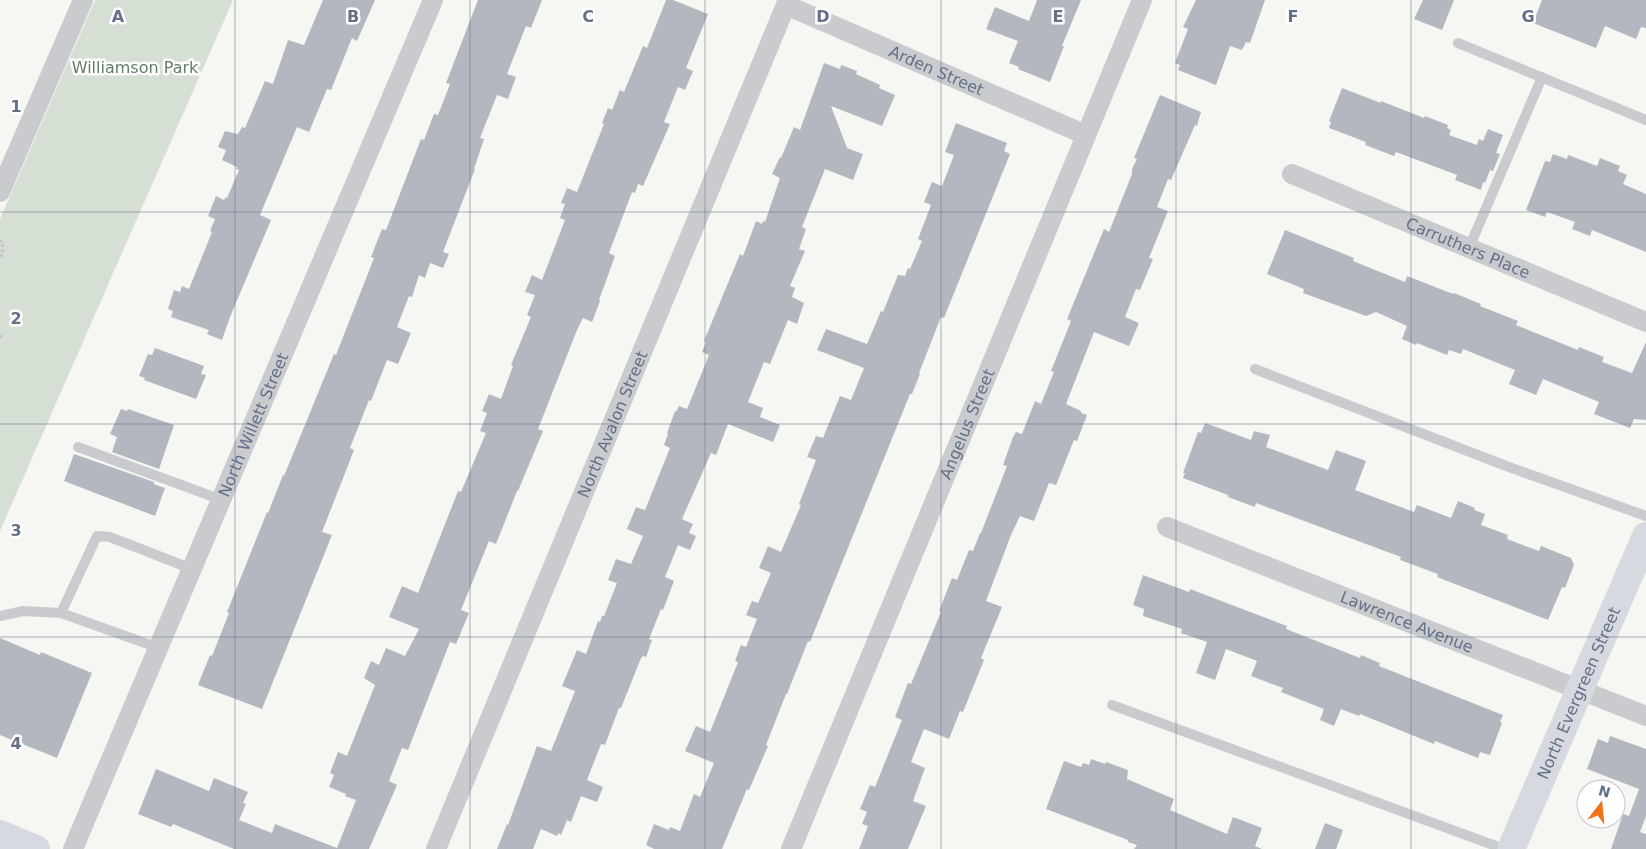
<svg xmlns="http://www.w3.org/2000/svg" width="1646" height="849" font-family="'DejaVu Sans',sans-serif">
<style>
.green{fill:#d6dfd4}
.building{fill:#b3b8c0}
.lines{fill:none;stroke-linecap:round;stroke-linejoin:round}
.path{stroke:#bfc1c4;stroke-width:3;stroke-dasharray:2.5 2.5;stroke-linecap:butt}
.lane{stroke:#c9cbcf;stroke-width:10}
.street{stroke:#c9cbcf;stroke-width:20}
.secondary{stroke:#d6d9df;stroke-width:28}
.grid{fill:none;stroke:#637187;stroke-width:1;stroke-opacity:0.55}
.labels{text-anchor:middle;stroke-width:5;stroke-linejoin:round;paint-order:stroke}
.park-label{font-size:16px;fill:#637d63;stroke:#fff}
.street-label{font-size:16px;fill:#637187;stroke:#fff}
.grid-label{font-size:16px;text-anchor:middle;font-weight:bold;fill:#637187;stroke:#fff;stroke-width:5;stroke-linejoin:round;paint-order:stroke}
</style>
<rect width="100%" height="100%" fill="#f6f7f3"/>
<path class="green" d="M95 0H233L0 531V219Z"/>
<path class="building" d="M323 0H375L357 41 352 38 331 90 327 89 309 132 297 127 260 215 271 220 230 317 222 340 207 334 209 330 171 317 173 311 168 309 174 290 180 292 182 286 189 289 212 232 210 231 215 219 208 216 216 196 224 200 226 197 227 198 239 170 236 169 237 167 222 160 226 150 218 147 225 131 238 134 242 127 245 128 265 81 273 84 288 40 304 45Z
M478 0H542L531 28 526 26 507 74 516 77 508 99 497 95 480 138 484 139 474 169H475L443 252 449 254 443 268 430 263 425 278 419 275 412 297 409 296 397 327 411 333 398 364 387 360 371 401 369 400 350 448 354 450 322 532 332 535 262 709 198 685 210 655 212 656 229 613 227 612 267 512 268 513 283 475 284 476 334 354 336 355 374 258 371 257 382 229 386 230 421 139 424 140 434 114 438 115 450 84 446 83Z
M666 0H673L708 14 686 68 693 71 685 90 678 87 664 122 670 124 643 186 638 184 635 193 632 192 609 253 615 256 599 300 600 301 592 322 583 318 577 330 538 429 543 431 518 491H517L496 544 489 541 461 610 469 613 456 644 450 642 408 750 402 748 389 781 397 785 369 849H234L173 824 171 827 138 814 156 769 209 791 214 778 248 792 243 803 246 804 239 820 272 833 275 824 337 848 356 800 345 796 346 794 329 787 334 775 330 773 338 752 347 756 375 685 364 678 371 661 379 665 386 648 405 656 419 629 389 617 402 586 418 593 458 491 461 492 486 433 480 431 487 413 482 411 489 394 501 399 513 366 511 365 531 317 527 315 535 295 525 292 532 275 542 280 565 220 560 218 565 204 561 203 567 188 577 192 604 124 602 123 608 108 612 110 620 90 624 92 643 46 647 48Z
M1037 0H1081L1062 46H1064L1050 82 1018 69 1019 67 1009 63 1018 41 986 29 995 7 1029 21Z
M1196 0H1265L1250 43 1246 42 1242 50 1230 46 1216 85 1178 70 1180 65 1175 63 1188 29 1183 27Z
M1423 0H1454L1442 30 1414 19Z
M1542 0H1646V28L1641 27 1636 39 1605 26 1596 48 1533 23Z
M824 63 840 69 841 65 857 71 856 74 880 85 879 88 895 95 882 126 831 106 847 148 863 154 853 180 825 169 802 227 806 229 799 249 805 251 790 286 795 288 792 297 804 303 797 324 788 320 770 364 764 362 748 402 763 408 760 417 780 425 773 442 728 424 716 455 711 453 682 519 693 524 689 533 696 536 690 550 678 545 665 577 674 581 663 610 661 609 649 639 652 640 646 657 643 656 641 658 621 708H619L605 745 601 744 587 780 603 787 597 802 581 796 571 822 567 820 561 835 558 833 557 836 541 829 533 849H497L507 824 508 825 537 746 551 751 575 691 562 686 577 650 586 654 598 621 600 622 602 616H604L617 583 608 580 616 559 631 564 643 536 627 529 636 507 645 510 670 448 664 445 668 434 667 433 675 411 676 412 679 406 687 409 709 355 702 352 706 342 704 341 740 254 743 256 756 221 762 224 763 221 765 222 780 178 772 174 780 157 781 158 794 127 800 130Z
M1342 88 1381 103V101L1424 118 1425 116 1448 125 1447 128 1451 130 1449 135 1477 145 1479 139 1483 141 1488 129 1503 135 1496 153 1500 154 1493 171 1490 170 1485 183 1483 182 1481 190 1455 180 1457 175 1396 152 1394 156 1365 145 1366 142 1329 128 1331 122 1329 121Z
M1160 95 1201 112 1197 126 1195 125 1171 180 1168 179 1157 207 1168 211 1149 258 1153 259 1140 290 1136 289 1125 317 1139 323 1129 346 1094 332 1066 404 1081 411V413L1087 415 1077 441 1074 440 1056 485 1049 483 1034 521 1020 516 1011 535 986 601 1002 607 981 658 984 660 963 712 960 711 949 739 924 729 911 762 925 768 913 801 926 806 908 849H859L868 826 862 824 867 812 860 809 870 785 875 787 902 720 895 717 908 683 911 684 941 612 939 611 952 578 957 580 969 550 973 551 980 533H981L1007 466 1003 465 1013 437 1016 432 1022 434 1035 401 1041 404 1054 372 1051 371 1071 321 1067 319 1104 229 1109 232 1132 174V169L1137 159 1134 158Z
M956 123 1007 143 1004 151 1010 154 944 318 941 317 919 373 920 374 912 394H910L810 642 808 641 787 694H786L766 745 768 746 749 790 747 789 722 849H654L646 845 654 824 669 830 670 827 680 831 694 794 700 797 714 763 685 751 696 726 710 732 738 662 735 661 741 645 746 647 757 619 746 615 752 601 758 603 771 573 759 568 768 546 781 552 801 505 799 504 816 460 807 457 816 436 823 438 840 396 851 400 864 368 817 350 826 329 867 344 881 311 883 312 898 275 905 276 908 268 910 269 922 241 918 239 931 205 924 202 932 182 942 186 954 155 945 152Z
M1553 154 1567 159 1568 155 1597 166 1600 158 1620 166 1618 171 1627 175 1623 184 1646 194V252L1592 230 1590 236 1572 229 1575 222 1547 212 1545 217 1526 210 1545 161 1550 162Z
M1285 230 1354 258 1353 261 1405 282 1407 276 1453 294 1454 293 1481 304 1480 306 1518 321 1516 325 1578 350 1579 347 1604 357 1602 362 1632 373 1646 342V420L1634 419 1630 428 1594 414 1599 402 1543 379 1536 395 1509 384 1515 370 1463 349 1461 354 1449 350 1447 355 1417 343 1416 345 1402 339 1407 326 1376 312 1366 316 1303 293 1304 289 1267 274Z
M155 348 204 366 201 374 206 375 196 399 144 380 145 378 139 376 148 354 152 355Z
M121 409 127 411 128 409 174 425 159 469 112 452 117 437 110 434Z
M1205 423 1251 440 1254 431 1270 435 1266 447 1328 470 1336 450 1366 461 1355 490 1414 512 1417 505 1451 518 1458 501 1475 508 1474 510 1485 514 1481 525 1508 535 1507 539 1539 551 1541 546 1571 558 1574 565 1565 588 1562 587 1548 620 1437 577 1438 574 1400 560 1401 557 1256 503 1255 507 1228 497V495L1183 478 1185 473H1183L1198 432 1201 433Z
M74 454 154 482V484L165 488 155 516 64 481Z
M1143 575 1189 592 1190 589 1287 626 1286 629 1360 658 1361 655 1380 663 1379 666 1503 715 1500 722 1502 723 1490 755 1480 752 1478 758 1435 741 1434 744 1360 714 1359 716 1341 709 1334 726 1320 720 1324 709 1281 692 1283 688 1251 676 1257 661 1226 649 1215 680 1196 673 1207 642 1181 633 1182 629 1143 616 1144 609 1133 605Z
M0 638 40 655 41 652 92 673 57 758 0 735Z
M1610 736 1646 749V816L1640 832 1646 834V849H1611L1623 814 1629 816 1639 789 1587 769 1598 739 1608 743Z
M1091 759 1105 764 1106 762 1128 770 1127 779 1174 799 1170 810 1227 834 1233 817 1262 828 1255 846 1262 849H1134L1137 845 1128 842V840L1046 809 1064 761 1081 767 1083 763 1089 765Z
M1325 823 1343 830 1336 849H1315Z"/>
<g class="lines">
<path class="path" d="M0 240C4 245 3 253 0 259
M0 336 2 337"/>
<path class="lane" d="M1458 43 1646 120
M1469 248 1542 77
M1255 369 1509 467 1646 516
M78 447 222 500
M61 613 97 536 110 537 192 569
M0 616 23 611 61 613 159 648
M1112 705 1504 849"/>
<g class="street">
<path id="s1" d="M786 5 1086 135"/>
<path id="s2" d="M1292 174 1646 322"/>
<path d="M0 192 83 0"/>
<path id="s3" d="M1167 527 1646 716"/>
<path id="s4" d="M73 849 433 0"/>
<path id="s5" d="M436 849 788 0"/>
<path id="s6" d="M791 849 1142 0"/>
</g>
<g class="secondary">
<path d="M0 834 36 849"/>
<path id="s7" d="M1511 849 1646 536"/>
</g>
</g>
<path class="grid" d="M235 0V849M470 0V849M705 0V849M941 0V849M1176 0V849M1411 0V849M0 212H1646M0 424H1646M0 637H1646"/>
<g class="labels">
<g class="park-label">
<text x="135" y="73">Williamson Park</text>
</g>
<g class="street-label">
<text dy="6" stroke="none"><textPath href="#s1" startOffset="164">Arden Street</textPath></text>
<text dy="6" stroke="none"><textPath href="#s2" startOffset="191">Carruthers Place</textPath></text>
<text dy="6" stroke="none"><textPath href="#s4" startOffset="461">North Willett Street</textPath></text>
<text dy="6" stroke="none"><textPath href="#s5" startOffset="460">North Avalon Street</textPath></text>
<text dy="6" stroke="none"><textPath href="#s6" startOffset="460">Angelus Street</textPath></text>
<text dy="6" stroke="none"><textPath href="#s3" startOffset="258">Lawrence Avenue</textPath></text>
<text dy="6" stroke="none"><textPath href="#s7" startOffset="170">North Evergreen Street</textPath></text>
</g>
</g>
<g class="grid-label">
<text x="118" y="22">A</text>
<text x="353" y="22">B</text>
<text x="588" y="22">C</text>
<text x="823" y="22">D</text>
<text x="1058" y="22">E</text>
<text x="1293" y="22">F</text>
<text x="1528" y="22">G</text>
<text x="16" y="112">1</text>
<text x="16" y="324">2</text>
<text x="16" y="536">3</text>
<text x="16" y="749">4</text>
</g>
<g transform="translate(1601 804) rotate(16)"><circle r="24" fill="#ffffff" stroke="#c1c6cf"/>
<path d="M0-4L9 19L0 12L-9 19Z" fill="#f17219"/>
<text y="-8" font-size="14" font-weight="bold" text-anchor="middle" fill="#637187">N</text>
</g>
</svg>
